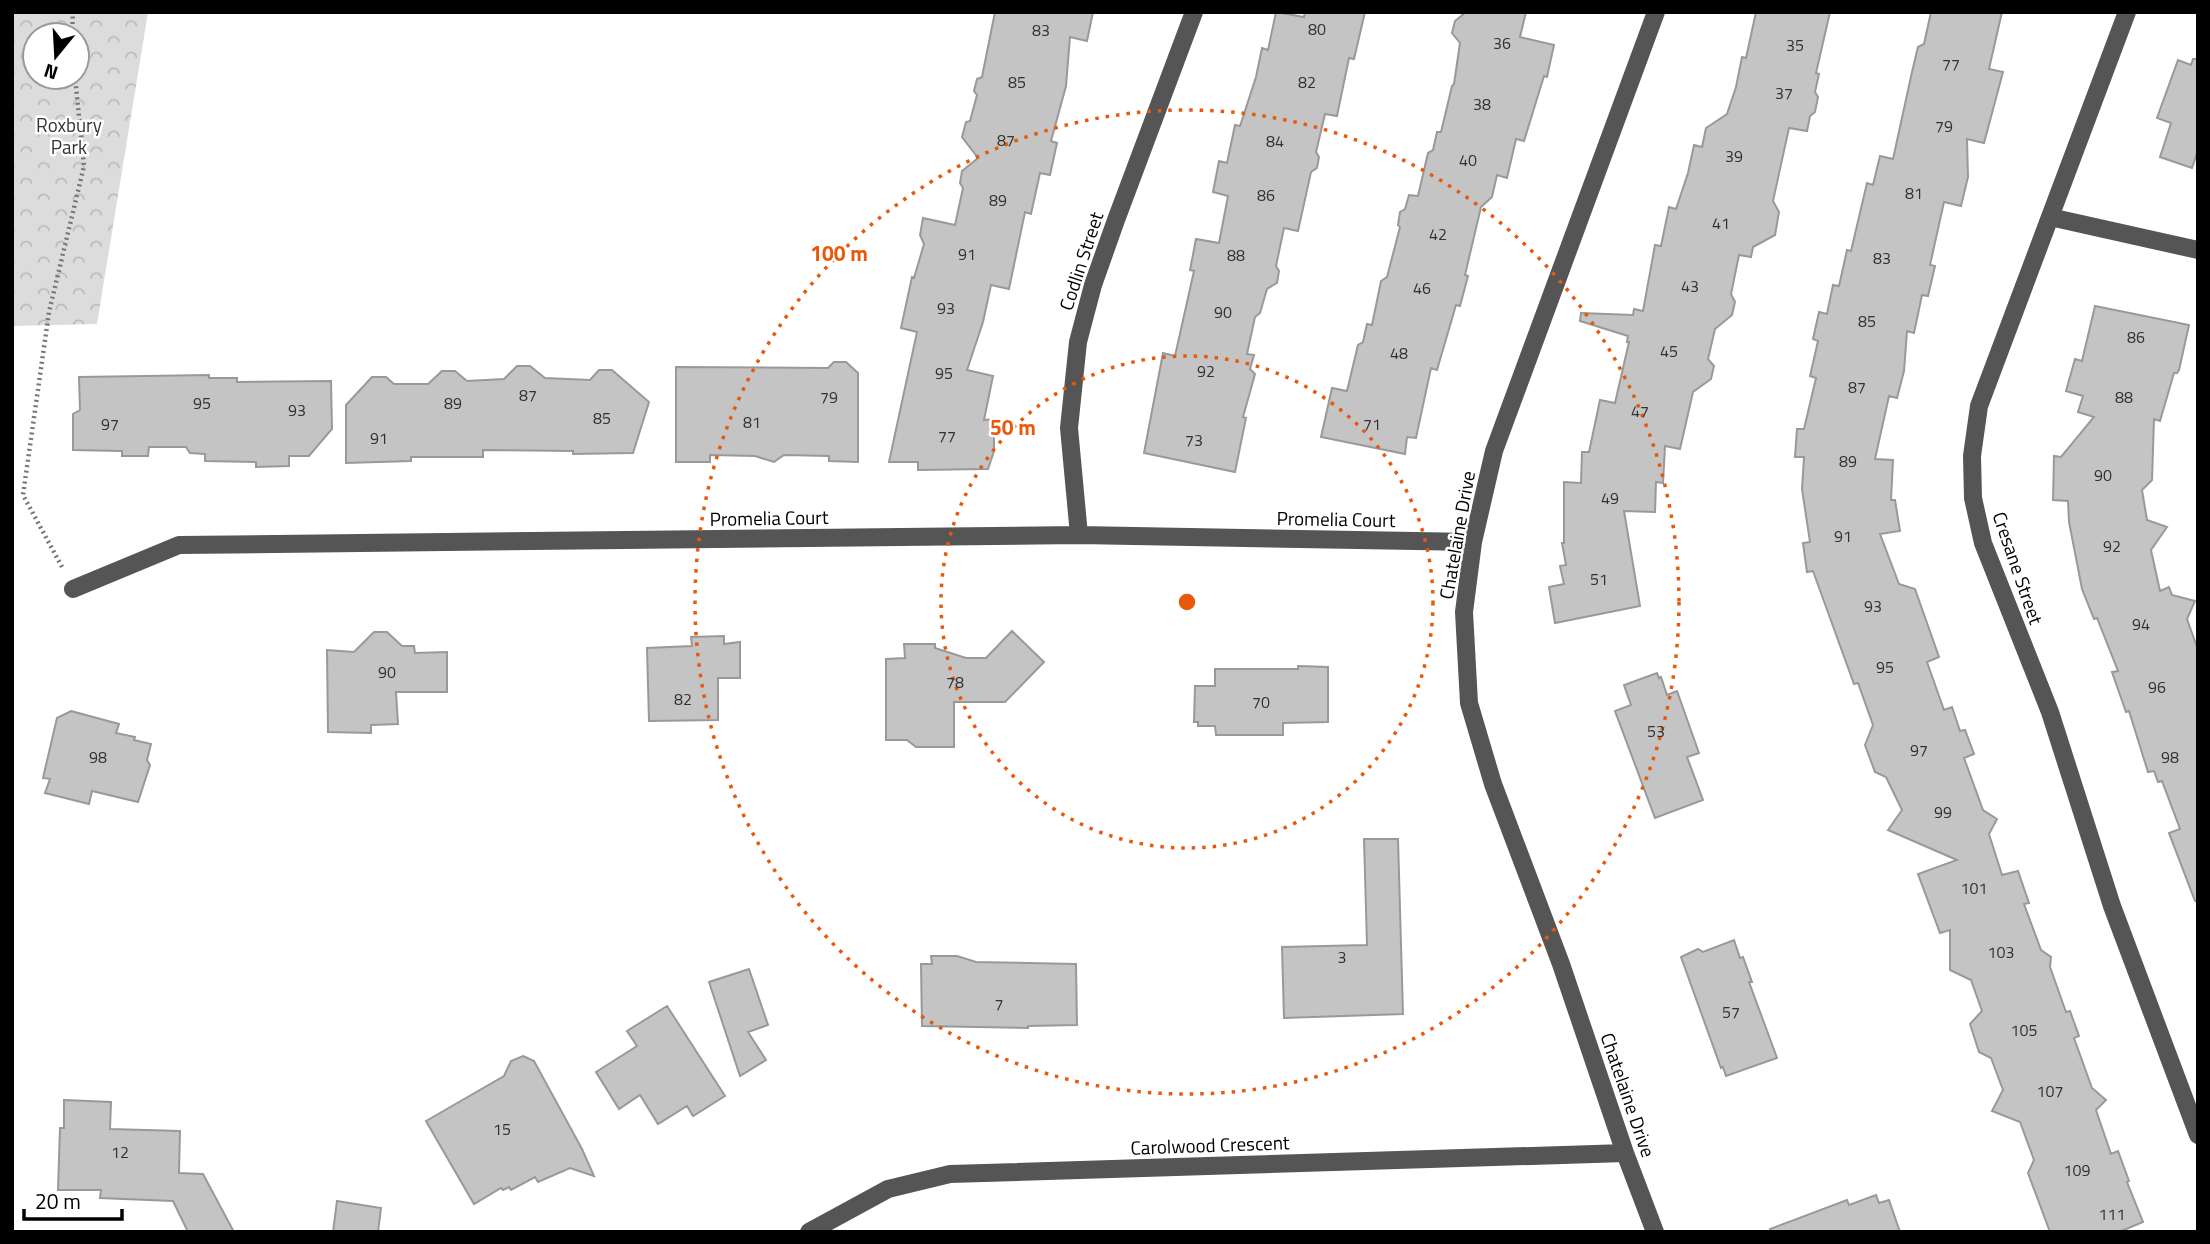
<svg xmlns="http://www.w3.org/2000/svg" width="2210" height="1244" font-family="'Titillium Web',sans-serif">
<style>
.park{fill:url(#park-crowns);fill-rule:evenodd}
.building{fill:#c4c4c4;stroke:#999;stroke-width:2}
.lines{fill:none;stroke-linecap:round;stroke-linejoin:round}
.path{stroke:#777;stroke-width:4.5;stroke-dasharray:2 3.5;stroke-linecap:butt}
.minor{stroke:#555;stroke-width:18}
.ring{fill:none;stroke:#e8590c;stroke-width:3.5;stroke-dasharray:3.5 7}
.labels{text-anchor:middle;stroke-width:5;stroke-linejoin:round;paint-order:stroke}
.number-label{font-size:16px;fill:#313131}
.park-label{font-size:19px;fill:#333;stroke:#fff}
.street-label{font-size:19px;fill:#000;stroke:#fff}
.centre{fill:#e8590c;stroke:#fff;stroke-width:3.5}
.ring-label{font-size:21px;text-anchor:middle;font-weight:bold;fill:#e8590c;stroke:#fff;stroke-width:5;stroke-linejoin:round;paint-order:stroke}
</style>
<defs>
<pattern id="park-crowns" width="20" height="18" patternUnits="userSpaceOnUse" patternTransform="scale(1.75)"><rect width="20" height="18" fill="#dcdcdc"/><path d="M2 6a3 3 0 1 1 6 0M12 15a3 3 0 1 1 6 0" fill="none" stroke="#bbb"/></pattern>
</defs>
<rect width="100%" height="100%" fill="#fff"/>
<path class="park" d="M12 12H148L97 324 12 326ZM35 35H77V77H35Z"/>
<path class="building" d="M995 12H1093L1087 41 1070 37 1066 86 1051 141 1057 143 1050 175 1040 173 1031 214 1025 212 1009 289 991 285 983 322 967 370 993 376 984 420 994 419V451L988 469 918 470V462H889L917 332 901 328 912 277 914 278 924 244 920 235 923 218 955 225 963 188 960 183 962 171 978 158 962 137 966 122 970 121 977 95 974 91 977 79 982 77Z
M1276 12 1304 17 1305 12H1365L1354 59 1349 58 1337 116 1325 114 1316 152 1319 157 1317 168 1311 172 1298 231 1284 228 1276 266 1279 271 1277 283 1267 289 1260 313 1255 317 1247 354 1254 355 1250 369 1255 374 1243 417 1246 418 1235 472 1144 453 1163 353 1175 356 1194 271 1190 270 1196 239 1219 243 1228 196 1213 192 1219 161 1227 163 1235 125 1240 126 1256 77 1262 48 1268 50Z
M1466 12H1526L1520 37 1554 45 1547 77 1544 76 1524 141 1516 139 1507 178 1497 175 1492 197 1481 207 1465 275 1468 276 1460 306 1456 305 1437 370 1431 368 1416 438 1407 437 1405 454 1321 437 1332 388 1347 391 1358 345 1363 342 1367 324 1372 325 1381 281 1387 277 1400 227 1398 225 1400 212 1405 209 1409 195 1418 196 1428 153 1433 150 1437 132H1441L1452 86 1454 84 1460 43 1452 33 1455 21Z
M1756 12H1830L1816 73 1819 74 1815 92 1818 97 1815 112 1810 116 1807 131 1789 128 1773 201 1779 212 1775 235 1753 247 1751 257 1739 255 1731 294 1735 302 1732 315 1715 329 1708 359 1714 366 1711 379 1693 392 1680 449 1665 446 1663 483 1656 482 1655 512 1624 511 1640 606 1555 623 1549 587 1564 584 1560 566 1566 565 1562 543H1564V482L1581 483 1582 452H1589L1600 400 1615 403 1629 342H1627L1628 336 1580 321 1581 313 1633 315 1634 309 1643 311 1655 245 1661 246 1669 207 1676 209 1688 173 1694 145 1702 147 1706 128 1727 114 1736 87 1742 57 1746 58Z
M1931 12H2002L1989 69 2003 72 1984 143 1967 139 1968 177 1961 206 1944 202 1930 265 1935 266 1928 296 1922 295 1914 333 1907 331 1904 371 1897 398 1889 396 1875 459 1893 460 1891 500H1895L1900 531 1880 534 1899 584 1915 589 1939 657 1927 662 1944 710 1952 707 1960 731 1965 730 1974 754 1964 758 1983 810 1997 819 1989 834 2002 875 2018 871 2029 903 2024 904 2041 950 2051 957 2050 967 2066 1012 2070 1011 2079 1036 2074 1038 2092 1088 2106 1100 2096 1110 2111 1154 2118 1151 2129 1181 2127 1182 2143 1222 2119 1232H2050L2028 1173 2034 1160 2020 1122 1992 1111 2003 1090 1991 1058 1979 1052 1970 1024 1982 1011 1971 980 1950 970V930L1940 933 1918 874 1957 860 1888 830 1902 810 1886 777 1875 772 1865 745 1873 725 1858 683 1854 684 1813 571 1807 572 1803 543 1810 542 1802 489 1804 457H1795L1797 429H1804L1816 378 1810 376 1818 341 1813 339 1819 312 1827 314 1833 285 1839 286 1847 250 1851 251 1867 183 1873 185 1880 156 1893 159 1912 72 1918 47 1924 44Z
M2193 59H2198V150L2192 168 2160 157 2171 123 2157 118 2178 60 2191 65Z
M2095 306 2189 325 2179 370 2177 373H2174L2160 421 2154 419 2152 480 2142 490 2147 520 2167 527 2151 550 2160 591 2169 587 2172 595 2195 601 2187 619 2198 650V900L2195 901 2169 833 2180 829 2162 781 2158 782 2154 771 2148 772 2129 711 2126 712 2112 672 2118 671 2097 618 2094 619 2082 589 2069 522 2068 501 2053 500 2054 456 2061 457 2094 417 2078 412 2083 396 2066 391 2075 359 2082 361Z
M834 362H846L858 373V462L829 461V456L784 455 774 462 755 456 710 455V462H676V367L828 368Z
M517 366H530L545 378 590 380 599 370H612L649 402 633 453 573 454V451L483 450V457H411V461L346 463V405L372 377H386L394 384H428L442 371H455L467 381 504 379Z
M209 375V378H237V382L331 381 332 429 309 456H289V466L256 467V462L205 461V454L190 453 186 447H149L148 456H122V451L73 450V414L80 410 79 377Z
M1012 631 1044 662 1005 702H954V747H916L907 740H886V659L905 658 904 644H935V648L966 658H986Z
M374 632H387L402 646H414L415 653 447 652V692H396L398 724 371 725V733L328 732 327 650 354 652Z
M724 636V644L740 642V678H718V720L649 721 647 648 692 646 691 637Z
M1298 666 1328 667V722L1283 723V735H1216L1215 726H1198V722H1194L1195 686H1215V669H1298Z
M1657 673 1659 678 1661 677 1667 695 1677 691 1699 753 1687 757 1703 800 1655 818 1615 711 1631 705 1624 685Z
M71 711 119 724 116 733 135 737 134 740 151 744 147 760 150 765 138 802 92 791 89 804 45 793 50 779 43 778 57 718Z
M1364 839H1398L1403 1014 1284 1018 1282 947 1367 945Z
M1734 940 1740 958 1743 957 1752 982H1749L1777 1058 1726 1076 1723 1067 1721 1068 1681 957 1698 949 1703 952Z
M931 956H957L976 962 1076 964 1077 1025 1028 1026V1028L922 1026 921 964H932Z
M749 969 768 1025 748 1032 766 1060 740 1076 709 982Z
M667 1006 725 1096 693 1116 687 1106 658 1124 640 1095 619 1109 596 1072 637 1046 627 1031Z
M523 1056 534 1061 582 1149 594 1176 570 1168 538 1182 535 1177 511 1190 509 1187 503 1190 501 1188 474 1204 426 1121 504 1076 511 1061Z
M64 1100 111 1102 110 1129 180 1131 179 1173 203 1174 234 1232H188L173 1201 100 1198 101 1190H58L60 1128H64Z
M1876 1195 1879 1203 1889 1200 1900 1232H1771L1770 1229 1847 1200 1849 1205Z
M337 1201 381 1208 378 1232H333Z"/>
<g class="lines">
<path class="path" d="M72 35 73 12
M62 567 23 495 49 312 84 166 75 77"/>
<path class="minor" d="M2127 12 1979 406 1972 456 1973 498 1983 543 2050 712 2112 906 2198 1135
M2050 217 2198 250
M1079 535 1069 428 1078 342 1093 285 1116 220 1194 12
M73 589 179 545 1079 535 1473 542
M809 1232 888 1189 950 1174 1625 1153
M1655 1232 1625 1153 1561 964 1493 784 1469 703 1464 612 1473 542 1494 451 1656 12"/>
</g>
<g class="ring">
<circle cx="1187" cy="602" r="246"/>
<circle cx="1187" cy="602" r="492"/>
</g>
<g class="labels">
<g class="number-label">
<text x="1317" y="35">80</text>
<text x="1041" y="36">83</text>
<text x="1502" y="49">36</text>
<text x="1795" y="51">35</text>
<text x="1951" y="70">77</text>
<text x="1017" y="88">85</text>
<text x="1307" y="88">82</text>
<text x="1784" y="99">37</text>
<text x="1482" y="110">38</text>
<text x="1944" y="132">79</text>
<text x="1006" y="146">87</text>
<text x="1275" y="147">84</text>
<text x="1734" y="162">39</text>
<text x="1468" y="166">40</text>
<text x="1914" y="199">81</text>
<text x="1266" y="201">86</text>
<text x="998" y="206">89</text>
<text x="1721" y="229">41</text>
<text x="1438" y="240">42</text>
<text x="967" y="260">91</text>
<text x="1236" y="261">88</text>
<text x="1882" y="264">83</text>
<text x="1690" y="292">43</text>
<text x="1422" y="294">46</text>
<text x="946" y="314">93</text>
<text x="1223" y="318">90</text>
<text x="1867" y="327">85</text>
<text x="2136" y="343">86</text>
<text x="1669" y="357">45</text>
<text x="1399" y="359">48</text>
<text x="1206" y="377">92</text>
<text x="944" y="379">95</text>
<text x="1857" y="393">87</text>
<text x="528" y="401">87</text>
<text x="829" y="403">79</text>
<text x="2124" y="403">88</text>
<text x="202" y="409">95</text>
<text x="453" y="409">89</text>
<text x="297" y="416">93</text>
<text x="1640" y="417">47</text>
<text x="602" y="424">85</text>
<text x="752" y="428">81</text>
<text x="110" y="430">97</text>
<text x="1372" y="430">71</text>
<text x="947" y="442">77</text>
<text x="379" y="444">91</text>
<text x="1194" y="446">73</text>
<text x="1848" y="467">89</text>
<text x="2103" y="481">90</text>
<text x="1610" y="504">49</text>
<text x="1843" y="542">91</text>
<text x="2112" y="552">92</text>
<text x="1599" y="585">51</text>
<text x="1873" y="612">93</text>
<text x="2141" y="630">94</text>
<text x="1885" y="673">95</text>
<text x="387" y="678">90</text>
<text x="955" y="688">78</text>
<text x="2157" y="693">96</text>
<text x="683" y="705">82</text>
<text x="1261" y="708">70</text>
<text x="1656" y="737">53</text>
<text x="1919" y="756">97</text>
<text x="98" y="763">98</text>
<text x="2170" y="763">98</text>
<text x="1943" y="818">99</text>
<text x="1974" y="894">101</text>
<text x="2001" y="958">103</text>
<text x="1342" y="963">3</text>
<text x="999" y="1010">7</text>
<text x="1731" y="1018">57</text>
<text x="2024" y="1036">105</text>
<text x="2050" y="1097">107</text>
<text x="502" y="1135">15</text>
<text x="120" y="1158">12</text>
<text x="2077" y="1176">109</text>
<text x="2112" y="1220">111</text>
</g>
<g class="park-label">
<text x="69" y="132">Roxbury<tspan x="69" dy="22">Park</tspan></text>
</g>
<g class="street-label">
<text transform="translate(1081 261) rotate(-72)" y="7">Codlin Street</text>
<text transform="translate(769 518) rotate(-1)" y="7">Promelia Court</text>
<text transform="translate(1336 519) rotate(1)" y="7">Promelia Court</text>
<text transform="translate(1457 535) rotate(-80)" y="7">Chatelaine Drive</text>
<text transform="translate(2018 568) rotate(71)" y="7">Cresane Street</text>
<text transform="translate(1628 1095) rotate(71)" y="7">Chatelaine Drive</text>
<text transform="translate(1210 1145) rotate(-2)" y="7">Carolwood Crescent</text>
</g>
</g>
<circle cx="1187" cy="602" r="10" class="centre"/>
<g class="ring-label">
<text x="839" y="261">100 m</text>
<text x="1013" y="435">50 m</text>
</g>
<rect width="2210" height="1244" fill="none" stroke="#000000" stroke-width="28"/>
<g transform="translate(56 56) rotate(198)"><circle r="33" fill="#ffffff" stroke="#999999" stroke-width="2"/>
<path d="M0-5L12 26L0 18L-12 26Z" fill="#000000"/>
<text y="-10" font-size="19" font-weight="bold" text-anchor="middle" fill="#000000">N</text>
</g>
<path d="M24 1209v10h98v-10" fill="none" stroke="#000000" stroke-width="3.5"/>
<text x="35" y="1209" font-size="21" fill="#000000" stroke="#ffffff" stroke-width="5" paint-order="stroke">20 m</text>
</svg>
